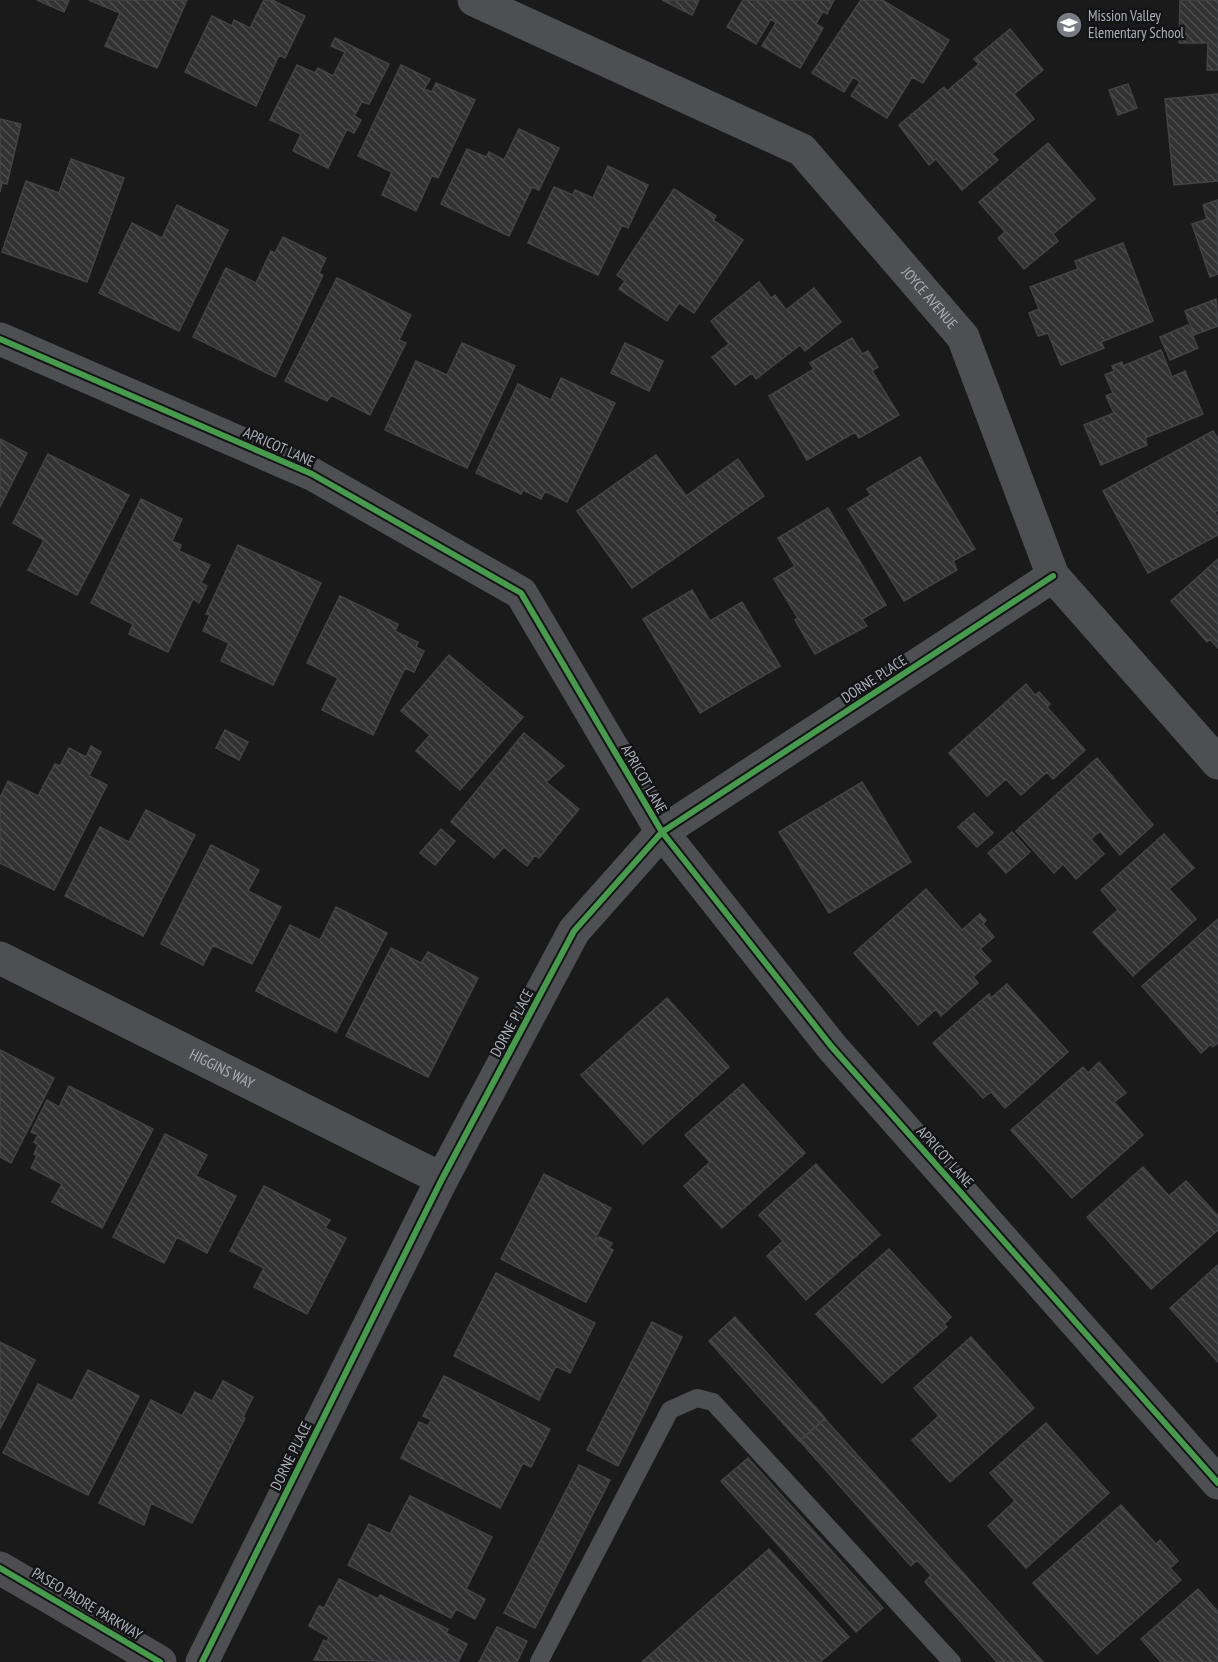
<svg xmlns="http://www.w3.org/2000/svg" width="1218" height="1662" font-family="'PT Sans Narrow',sans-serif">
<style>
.building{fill:url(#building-back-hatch);stroke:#424346;stroke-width:1.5}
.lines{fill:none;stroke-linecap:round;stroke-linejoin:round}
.lane{stroke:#4e4f53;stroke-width:18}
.street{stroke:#4e4f53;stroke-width:33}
.secondary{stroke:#4d4d51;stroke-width:33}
.cycleway-casing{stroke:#141416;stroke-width:10}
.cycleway{stroke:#469c4c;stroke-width:6}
.labels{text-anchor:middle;stroke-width:5;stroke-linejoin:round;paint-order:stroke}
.poi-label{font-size:15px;fill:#abafbb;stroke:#141416;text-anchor:start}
.street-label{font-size:15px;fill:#abafbb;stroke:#141416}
</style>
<defs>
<pattern id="building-back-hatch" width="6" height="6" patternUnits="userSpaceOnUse" patternTransform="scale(1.5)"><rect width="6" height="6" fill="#323232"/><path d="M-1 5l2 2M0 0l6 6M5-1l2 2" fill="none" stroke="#4d4d4e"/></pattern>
</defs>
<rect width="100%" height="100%" fill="#1a1a1a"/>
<path class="building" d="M37 0H69L64 12Z
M89 0H187L157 68 105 46 120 13Z
M264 0H272L305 16 285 58 279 55 256 106 185 72 212 16 232 26 234 20 250 28Z
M662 0H699L692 15Z
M743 0H834L827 14 823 11 816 24 823 28 800 68 762 46 776 23 771 19 756 44 727 27Z
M861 0H882L949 40 923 83 912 77 887 118 851 96 860 82 853 77 844 92 812 73Z
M1180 0H1218V70H1207L1208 43H1179Z
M1010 29 1043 70 1014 94 1034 119 992 154 998 160 962 190 936 159 929 165 899 125 944 87 947 91 979 64 974 59Z
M335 38 389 64 369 104 362 102 354 116 361 120 354 133 347 129 328 168 293 151 301 134 270 120 297 65 315 73 318 68 333 76 345 52 331 46Z
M401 65 430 79 424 89 432 92 436 83 475 100 438 178 432 175 416 211 382 195 392 172 358 156Z
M1128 84 1137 108 1118 115 1109 90Z
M1218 94V181L1174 185 1165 99Z
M0 119 21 124 7 184 2 183 0 192Z
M519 129 559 148 539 190 532 187 509 236 441 204 467 149 486 157 489 152 504 160Z
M1048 143 1095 199 1053 234 1058 241 1024 269 998 238 1005 232 979 202Z
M71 159 124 178 87 282 2 252 26 181 59 193Z
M608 166 648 185 628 228 622 225 598 275 528 243 554 187 573 195 575 190 593 198Z
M674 189 716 216 713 220 743 240 694 313 679 303 667 321 619 289 625 281 617 275Z
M1217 200 1218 274 1210 277 1192 224 1207 219 1203 205Z
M177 205 228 230 179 331 99 293 132 223 162 238Z
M283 237 326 258 319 273 323 275 275 377 193 337 226 268 256 283 271 251 275 253Z
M1123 243 1153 321 1101 342 1104 348 1061 365 1048 333 1038 336 1029 313 1039 309 1030 287 1078 269 1075 261Z
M337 278 411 315 399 340 406 343 370 415 331 395 327 401 285 381Z
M759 282 771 298 775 295 786 310 814 288 841 322 805 351 800 345 756 379 752 373 735 385 712 357 729 344 711 321Z
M1216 299 1218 326 1194 335 1185 311Z
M1188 325 1198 348 1170 360 1160 337Z
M852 338 862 354 868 351 878 367 872 371 899 415 859 438 855 432 807 460 769 396 814 369 810 363Z
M462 343 515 366 467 468 385 430 416 361 447 375Z
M625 343 663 361 649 391 611 373Z
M1161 350 1172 377 1185 371 1203 414 1145 438 1147 445 1101 465 1084 425 1114 413 1106 396 1113 393 1105 375 1114 371 1112 366 1122 362 1123 366Z
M561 378 615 403 567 502 545 491 541 499 523 490 521 494 476 473 518 384 551 400Z
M1213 431 1218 439V510L1215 512 1218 518V535L1148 573 1103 491Z
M0 439 27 453 0 507Z
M48 454 129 495 77 595 28 570 44 540 13 523Z
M656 455 686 496 738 459 764 496 632 588 577 511Z
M920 457 975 549 953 561 957 570 904 601 848 509 871 495 867 489Z
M141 499 182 519 172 541 181 545 179 551 210 565 201 583 207 586 199 603 193 599 168 652 129 634 133 624 91 603Z
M828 508 886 605 862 619 867 626 815 654 795 620 798 618 774 579 795 566 778 538Z
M238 545 321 583 273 685 221 661 229 643 203 631 210 615 206 614Z
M1218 559V648L1210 639 1207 642 1171 601Z
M692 590 710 621 742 602 780 666 700 713 643 619Z
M340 596 398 624 395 631 418 642 416 647 424 651 414 672 405 668 373 735 322 710 338 678 307 663Z
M449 655 523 717 460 790 416 751 430 735 401 711Z
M1026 684 1035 695 1039 692 1050 704 1047 707 1085 750 1053 779 1047 772 1021 795 1006 779 987 796 949 753Z
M225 730 248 742 239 760 216 748Z
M524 733 564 766 546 782 579 809 539 858 535 855 527 866 504 847 494 858 451 822Z
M91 746 101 752 89 776 107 785 54 890 0 863V798L8 781 38 796 55 764 60 766 69 748 86 757Z
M1097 758 1153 825 1120 855 1100 831 1091 839 1104 854 1076 879 1063 864 1054 873 1016 831Z
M862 782 911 862 829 913 779 832Z
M146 810 195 835 143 936 65 896 100 827 129 842Z
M974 813 993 833 977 847 958 827Z
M441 829 455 841 435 865 420 853Z
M1012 832 1030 852 1006 873 988 853Z
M1164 834 1194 868 1169 889 1196 919 1133 976 1093 932 1118 910 1101 890Z
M211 845 259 870 248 891 281 907 252 964 213 945 203 965 161 944Z
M926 889 962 930 980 914 986 920 983 924 994 937 980 949 991 961 973 977 978 983 941 1016 936 1009 918 1025 854 953Z
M336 907 387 933 336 1032 256 991 290 925 320 940Z
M1218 919V1043L1213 1047 1211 1044 1201 1053 1142 986Z
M391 948 421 963 428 952 478 978 428 1077 346 1036Z
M1007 984 1068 1052 1005 1108 991 1092 983 1098 933 1043 989 994 991 998Z
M667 998 729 1067 643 1144 581 1075Z
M0 1050 54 1078 11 1163 0 1157Z
M1099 1062 1126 1093 1114 1102 1143 1135 1072 1198 1011 1130 1083 1067 1088 1073Z
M743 1084 805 1153 722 1228 684 1186 710 1162 685 1135Z
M69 1086 153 1129 102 1228 52 1202 62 1184 31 1168 37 1156 34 1154 38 1145 34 1142 38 1135 31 1132 47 1100 59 1107Z
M165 1134 207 1155 196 1176 236 1196 207 1253 177 1237 164 1263 113 1237Z
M816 1164 880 1235 806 1300 767 1256 783 1241 759 1215Z
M1143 1167 1169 1196 1186 1181 1218 1216V1230L1151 1289 1087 1217Z
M544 1174 611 1208 594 1241 599 1237 612 1243 609 1248 613 1250 586 1302 501 1259Z
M264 1186 330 1220 325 1228 346 1238 307 1314 254 1287 264 1268 230 1251Z
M889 1249 951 1317 944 1324 947 1327 882 1383 816 1314Z
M1218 1265V1362L1170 1308Z
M496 1273 595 1323 570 1373 556 1366 539 1400 454 1356Z
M735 1317 825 1418 799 1441 709 1341Z
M652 1322 682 1337 618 1466 587 1450Z
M971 1337 1034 1408 950 1482 912 1440 939 1416 914 1388Z
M0 1342 35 1360 0 1429Z
M88 1370 139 1396 88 1495 3 1453 38 1384 72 1401Z
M444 1376 550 1429 531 1467 523 1463 500 1508 401 1458 419 1422 428 1426 431 1420 423 1416Z
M223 1381 253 1397 243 1417 245 1418 192 1523 151 1503 144 1525 99 1503 151 1400 182 1416 195 1392 212 1401Z
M825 1419 1043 1662H997L925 1582 931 1575 917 1560 911 1566 800 1441Z
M1046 1423 1109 1493 1026 1568 988 1526 1015 1501 990 1473Z
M748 1458 883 1608 856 1632 721 1481Z
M579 1465 610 1480 535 1628 504 1613Z
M410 1496 492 1537 466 1589 485 1599 475 1619 456 1609 451 1618 348 1565 369 1524 390 1534Z
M1121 1505 1156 1544 1160 1540 1178 1561 1170 1568 1181 1580 1097 1654 1033 1583Z
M769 1549 849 1637 820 1662H642Z
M339 1579 378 1599 380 1595 448 1629 446 1633 467 1644 458 1662 314 1660 324 1640 327 1642 329 1637 309 1626 319 1606 324 1608Z
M1198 1589 1218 1612V1662H1161L1141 1639Z
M497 1627 527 1641 517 1662H479Z"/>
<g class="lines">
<path class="lane" d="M539 1662 670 1410 697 1398 713 1402 952 1662"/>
<g class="street">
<path id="s1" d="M474 0 802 150 963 337 1053 576 1218 763"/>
<path d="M0 339 312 474 521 593 662 832 831 1046 1218 1483"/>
<path id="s2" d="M0 958 442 1179"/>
<path d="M202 1662 442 1179 574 931 662 832 1053 576"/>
</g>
<path class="secondary" d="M0 1568 160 1662"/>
<defs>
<path id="cycleway" d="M0 339 312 474 521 593 662 832 831 1046 1218 1483
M0 1568 160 1662
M202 1662 442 1179 574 931 662 832 1053 576"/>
</defs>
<use href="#cycleway" class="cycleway-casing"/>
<use href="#cycleway" class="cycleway"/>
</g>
<defs>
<symbol id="school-disc" viewBox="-11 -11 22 22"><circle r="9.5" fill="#787b83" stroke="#141416"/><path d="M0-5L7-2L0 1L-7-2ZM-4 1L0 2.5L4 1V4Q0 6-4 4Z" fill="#fff"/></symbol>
</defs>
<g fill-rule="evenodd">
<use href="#school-disc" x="1054" y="10" width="30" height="30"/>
</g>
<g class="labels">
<g class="poi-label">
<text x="1088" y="21">Mission Valley<tspan x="1088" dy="17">Elementary School</tspan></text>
</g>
<g class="street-label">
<text dy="5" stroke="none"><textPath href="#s1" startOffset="556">JOYCE AVENUE</textPath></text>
<text transform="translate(279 447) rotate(24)" y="5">APRICOT LANE</text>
<text transform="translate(874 679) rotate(-33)" y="5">DORNE PLACE</text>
<text transform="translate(644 779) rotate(60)" y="5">APRICOT LANE</text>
<text transform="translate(512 1023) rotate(-62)" y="5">DORNE PLACE</text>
<text dy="5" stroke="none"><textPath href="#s2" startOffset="248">HIGGINS WAY</textPath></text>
<text transform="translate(945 1157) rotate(48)" y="5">APRICOT LANE</text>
<text transform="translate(291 1456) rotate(-64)" y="5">DORNE PLACE</text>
<text transform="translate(87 1604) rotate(31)" y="5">PASEO PADRE PARKWAY</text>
</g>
</g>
</svg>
